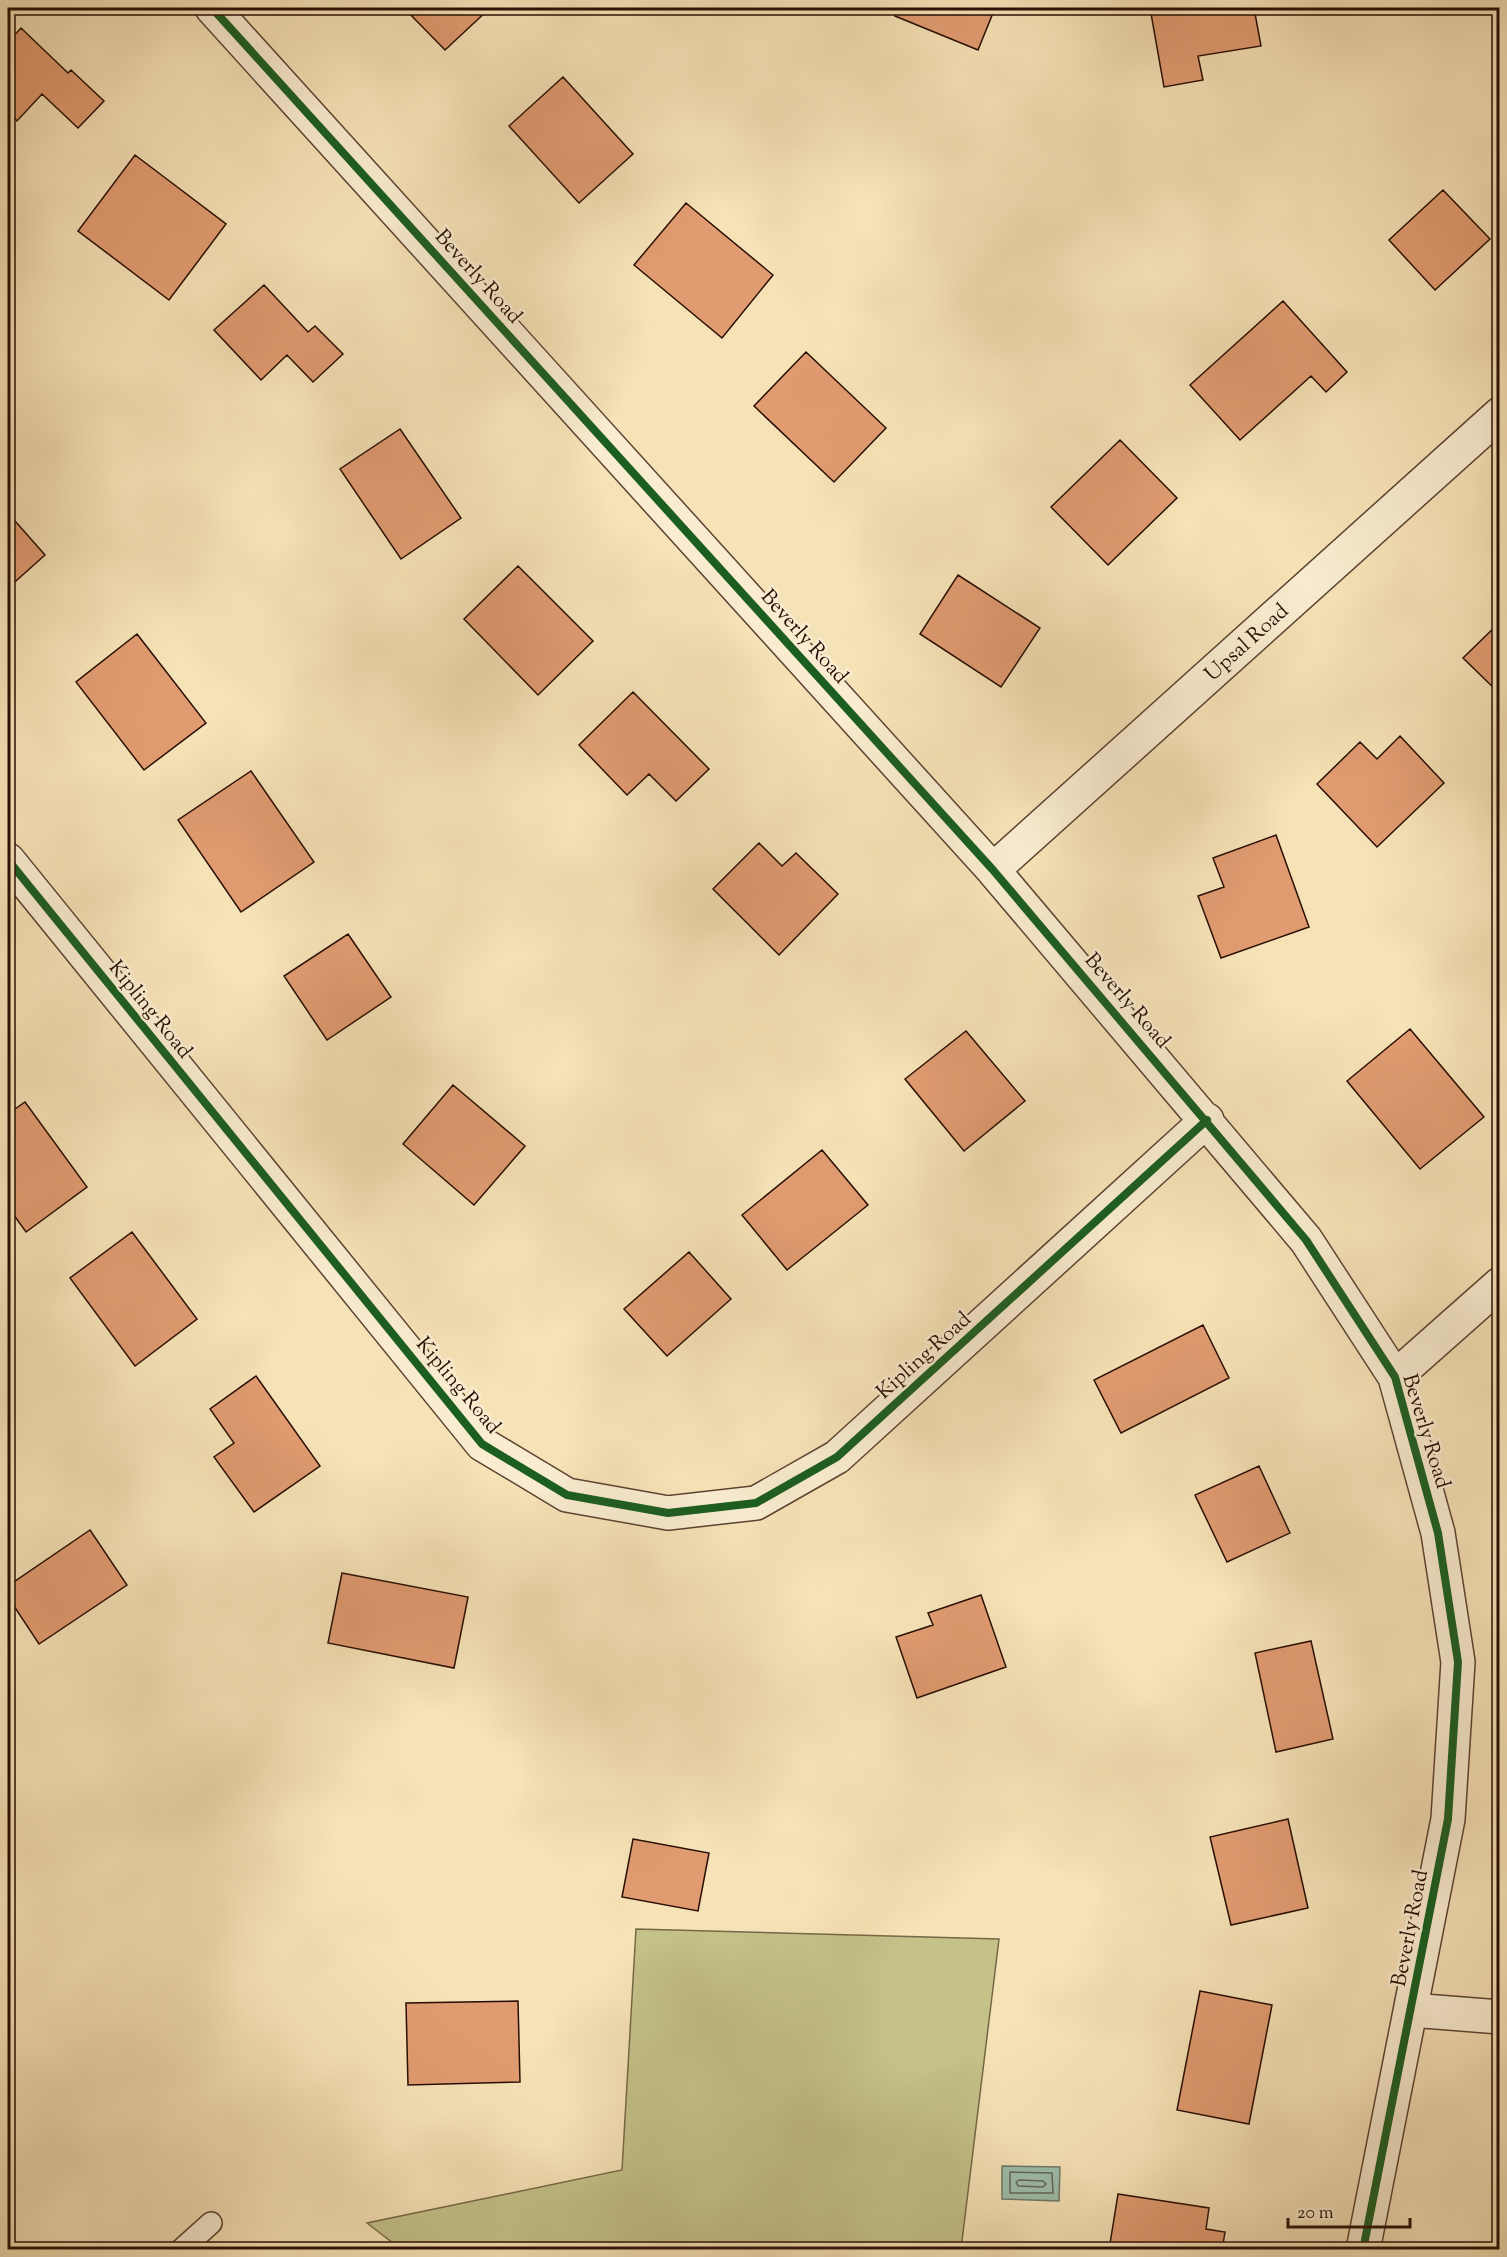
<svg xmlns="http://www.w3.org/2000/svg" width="1507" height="2257" font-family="'Sorts Mill Goudy',serif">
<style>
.green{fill:#c4c189;stroke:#766846;stroke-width:1.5}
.water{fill:#9dbeac;stroke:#6e7869;stroke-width:1.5}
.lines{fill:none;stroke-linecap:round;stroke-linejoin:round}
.shore{stroke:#626658;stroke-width:1.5}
.building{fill:#e19b71;stroke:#280e04;stroke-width:1.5}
.lane-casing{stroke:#5c4331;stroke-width:24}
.street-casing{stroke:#5c4331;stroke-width:36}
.lane{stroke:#f9ecd0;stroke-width:21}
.street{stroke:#f9ecd0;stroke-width:33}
.cycleway-casing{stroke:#f9ecd0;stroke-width:11}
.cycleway{stroke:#1b5e20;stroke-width:8}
.labels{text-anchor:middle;stroke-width:5;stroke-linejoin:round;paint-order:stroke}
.street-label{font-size:21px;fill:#280e04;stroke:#f9ecd0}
</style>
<rect width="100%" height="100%" fill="#f6e2b7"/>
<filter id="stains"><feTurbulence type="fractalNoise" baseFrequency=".00333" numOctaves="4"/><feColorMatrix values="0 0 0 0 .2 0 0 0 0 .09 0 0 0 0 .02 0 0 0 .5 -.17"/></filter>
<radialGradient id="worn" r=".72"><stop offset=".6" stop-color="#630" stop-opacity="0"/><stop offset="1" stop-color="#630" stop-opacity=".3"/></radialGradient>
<path class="green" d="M636 1929 999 1939 961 2249 402 2250 367 2223 622 2170Z"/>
<path class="water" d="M1002 2166 1060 2167 1059 2201 1002 2199Z"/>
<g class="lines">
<path class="shore" d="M1010 2172 1052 2173 1053 2193H1010Z
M1019 2180 1043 2181 1046 2184 1043 2187 1018 2186 1016 2182Z"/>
</g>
<path class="building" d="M404 8H490L445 50Z
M899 8H995L978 50 895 16Z
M1150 8H1254L1261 46 1198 56 1203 80 1164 87Z
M21 28 68 73 71 70 104 101 78 128 42 94 17 121 8 111V42Z
M563 77 633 154 579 203 509 126Z
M135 155 226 224 169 300 78 231Z
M1443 190 1490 239 1435 290 1389 240Z
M686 203 773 275 722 338 634 265Z
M264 285 308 332 315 326 343 354 313 382 287 355 261 380 214 330Z
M1283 301 1347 372 1326 392 1311 376 1240 440 1190 385Z
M806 352 886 428 834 482 754 406Z
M400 429 461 518 401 559 340 469Z
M1120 440 1177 498 1108 565 1051 507Z
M8 513 45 555 8 588Z
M518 566 593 641 538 695 464 619Z
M958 575 1040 628 1001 687 920 634Z
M1500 622V694L1463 658Z
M137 634 206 723 144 770 76 682Z
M633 692 709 769 676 801 649 774 627 795 579 745Z
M1400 736 1444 783 1377 847 1317 784 1360 742 1377 759Z
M251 771 314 862 241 912 178 820Z
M1276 835 1309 927 1221 958 1198 896 1224 887 1213 858Z
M759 843 782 866 796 853 838 894 779 955 713 889Z
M348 934 391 997 327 1040 284 976Z
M1410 1029 1484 1117 1420 1169 1347 1081Z
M966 1031 1025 1101 964 1151 905 1079Z
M453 1085 525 1146 474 1205 403 1144Z
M25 1102 87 1187 26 1232 8 1207V1114Z
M822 1150 868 1205 787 1270 742 1215Z
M132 1232 197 1319 135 1366 70 1278Z
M689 1252 731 1299 667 1356 624 1309Z
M1203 1325 1229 1378 1121 1433 1094 1380Z
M256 1376 320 1466 254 1512 214 1457 234 1443 210 1409Z
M1259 1466 1290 1533 1227 1562 1195 1495Z
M90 1530 127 1585 39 1644 8 1597V1586Z
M342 1573 468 1597 454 1668 328 1643Z
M981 1595 1006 1667 917 1698 896 1637 933 1625 928 1613Z
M1311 1641 1333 1739 1276 1752 1255 1653Z
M1288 1819 1308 1908 1231 1925 1210 1837Z
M633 1839 709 1853 698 1911 622 1897Z
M1200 1991 1272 2005 1249 2124 1177 2110Z
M518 2001 520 2082 408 2085 406 2003Z
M1118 2194 1209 2208 1206 2229 1225 2232 1222 2250H1109Z"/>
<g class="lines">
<defs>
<path id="lane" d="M181 2250 211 2223"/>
<path id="street" d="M212 8 993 870 1306 1240 1395 1377 1438 1533 1458 1662 1448 1819 1363 2250
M8 860 482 1444 567 1495 668 1513 756 1503 837 1457 1207 1120
M993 870 1500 414
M1395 1377 1500 1284
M1411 2010 1500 2017"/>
</defs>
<use href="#lane" class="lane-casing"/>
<use href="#street" class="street-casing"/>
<use href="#lane" class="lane"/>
<use href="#street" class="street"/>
<defs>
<path id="cycleway" d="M212 8 993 870 1306 1240 1395 1377 1438 1533 1458 1662 1448 1819 1363 2250
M8 860 482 1444 567 1495 668 1513 756 1503 837 1457 1207 1120"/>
</defs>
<use href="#cycleway" class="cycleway-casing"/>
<use href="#cycleway" class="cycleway"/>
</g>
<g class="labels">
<g class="street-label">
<text transform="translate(479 276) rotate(48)" y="7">Beverly Road</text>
<text transform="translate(805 636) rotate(48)" y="7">Beverly Road</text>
<text transform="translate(1246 642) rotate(-42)" y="7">Upsal Road</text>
<text transform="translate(1128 1000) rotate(49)" y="7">Beverly Road</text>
<text transform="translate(151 1009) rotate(51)" y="7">Kipling Road</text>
<text transform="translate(923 1355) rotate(-42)" y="7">Kipling Road</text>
<text transform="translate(459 1385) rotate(50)" y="7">Kipling Road</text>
<text transform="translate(1427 1431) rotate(73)" y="7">Beverly Road</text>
<text transform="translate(1409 1928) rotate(-79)" y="7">Beverly Road</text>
</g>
</g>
<rect width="1507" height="2257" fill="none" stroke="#f6e2b7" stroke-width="30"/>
<rect x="9" y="9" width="1489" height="2239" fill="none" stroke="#280e04" stroke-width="3"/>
<rect x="15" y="15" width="1477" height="2227" fill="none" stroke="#280e04" stroke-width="1.5"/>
<path d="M1288 2218v9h122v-9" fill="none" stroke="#280e04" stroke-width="3"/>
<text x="1297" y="2218" font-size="18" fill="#280e04" stroke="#f9ecd0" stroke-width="4.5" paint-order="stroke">20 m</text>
<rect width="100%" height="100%" filter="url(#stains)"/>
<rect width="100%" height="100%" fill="url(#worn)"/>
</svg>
